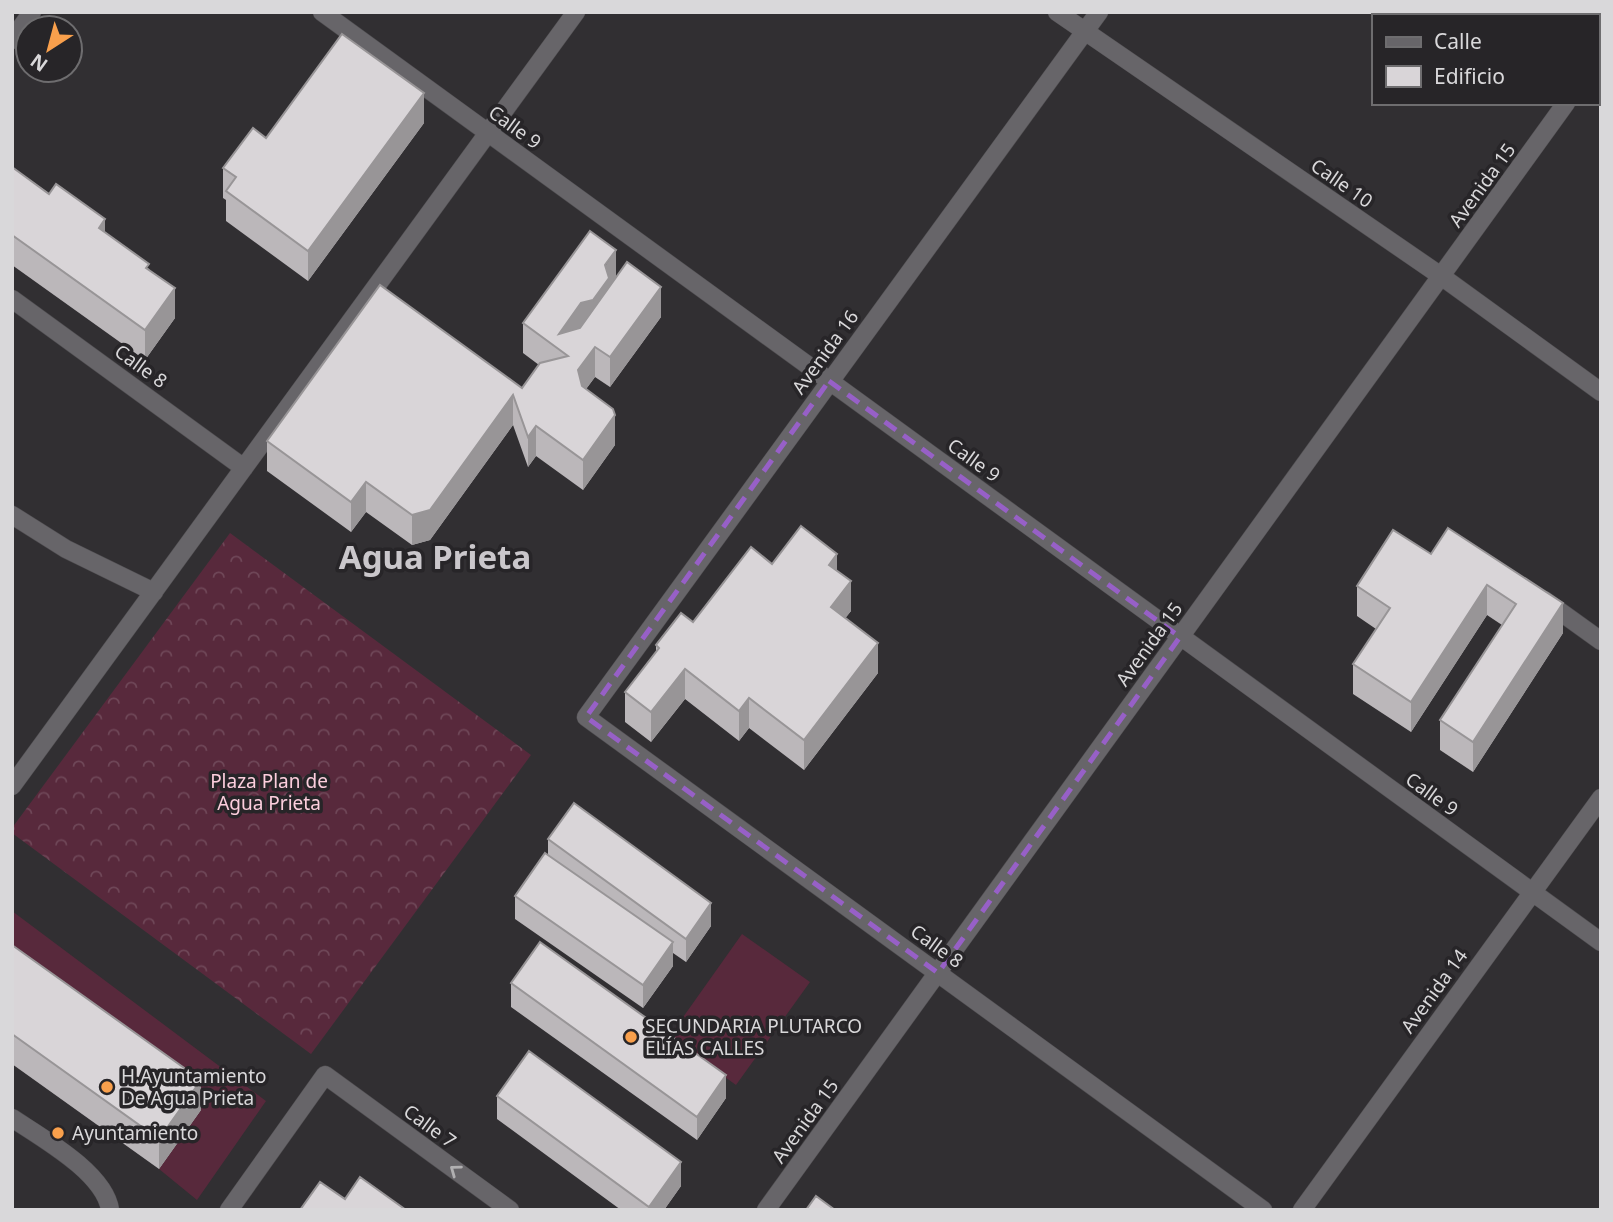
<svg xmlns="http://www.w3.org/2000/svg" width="1613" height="1222" font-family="'Noto Sans',sans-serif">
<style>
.forest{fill:url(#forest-crowns)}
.garden{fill:#58293c}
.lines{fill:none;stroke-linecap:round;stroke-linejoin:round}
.minor-casing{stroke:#4f4d50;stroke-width:19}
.minor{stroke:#676569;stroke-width:18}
.wall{fill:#bbb7ba}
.shaded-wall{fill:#989597}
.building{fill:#d9d5d8;stroke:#989597;stroke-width:2}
.oneway{stroke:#b1b0b2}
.marked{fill:none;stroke:#9760c7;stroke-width:5;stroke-dasharray:14 9;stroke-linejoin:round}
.poi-dot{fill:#f9a04c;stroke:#272528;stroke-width:2.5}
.labels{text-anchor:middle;stroke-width:7;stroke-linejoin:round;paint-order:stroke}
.street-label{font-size:19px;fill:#d9d8da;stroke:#272528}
.park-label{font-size:19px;fill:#fccedd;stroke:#272528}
.poi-label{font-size:19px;fill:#d9d8da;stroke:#272528;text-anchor:start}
.town-label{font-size:33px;font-weight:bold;fill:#cac7cb;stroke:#272528}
</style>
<defs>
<pattern id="forest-crowns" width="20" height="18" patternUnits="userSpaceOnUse" patternTransform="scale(1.75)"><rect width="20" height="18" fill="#58293c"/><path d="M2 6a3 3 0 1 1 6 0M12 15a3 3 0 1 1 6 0" fill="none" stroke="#6f4758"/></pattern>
</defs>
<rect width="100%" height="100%" fill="#312f32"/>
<path class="forest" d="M230 533 531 755 311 1054 12 833V828Z"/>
<path class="garden" d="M12 911 266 1101 197 1200 159 1169 201 1110 12 975Z
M742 934 810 982 736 1085 669 1037Z"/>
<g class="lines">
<defs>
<path id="minor" d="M322 12 1601 942
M1057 12 1441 276 1601 392
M1099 12 586 717 1263 1210
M1386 12 1398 16
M12 40 32 12
M1597 61 1601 56
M1597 77 1601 78
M12 299 244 468
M12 515 66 549 154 592
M1544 600 1601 641
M12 786 576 12
M12 1118C42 1138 105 1173 110 1210
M229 1210 325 1075 510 1210
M766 1210 1566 103
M1302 1210 1601 798"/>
</defs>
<use href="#minor" class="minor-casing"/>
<use href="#minor" class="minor"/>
</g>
<path class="wall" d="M424 123 308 281 226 221V200L223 198V168L266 138Z
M12 167 105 233 149 269 175 318 145 360 12 265Z
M616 278 661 317 610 387 595 377 586 389 615 445 583 490 536 456 528 467 513 425 430 540 412 545 366 512 351 532 267 471V441L522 388 539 365 523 353V323Z
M1448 528 1563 633 1473 772 1440 750V720L1502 625 1487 615 1411 732 1353 694V664L1376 629 1357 616V586L1431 554Z
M772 564 837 571 851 611 845 618 878 673 804 770 749 728 739 741 685 699 651 742 625 722V692L656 653V645L693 622Z
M548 839 711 926 686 962 673 953V966L643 1008 515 919V896L548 856Z
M12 945 201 1110 159 1169 12 1064Z
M511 983 726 1098 697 1140 511 1007Z
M497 1096 681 1186 664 1210H621L497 1119Z"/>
<path class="shaded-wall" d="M424 93V123L308 281V251Z
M105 219V249L99 228Z
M616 250V280L593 330 559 334Z
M661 287V317L610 387V357Z
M175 288V318L145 360V330Z
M595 347V377L578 400V370Z
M513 395V425L430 540 412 545V515Z
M615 415V445L583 490V460Z
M536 426V456L528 467V437Z
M366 482V512L351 532V502Z
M837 554V584L829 565Z
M851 581V611L831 637V607Z
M1487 585V615L1411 732V702Z
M1563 603V633L1473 772V742Z
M878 643V673L804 770V740Z
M685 669V699L651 742V712Z
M749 698V728L739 741V711Z
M711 903V926L686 962V939Z
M673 942V966L643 1008V985Z
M726 1075V1098L697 1140V1117Z
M201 1080V1110L159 1169V1139Z
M681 1162V1186L664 1210H649V1207Z"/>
<path class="building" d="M342 34 424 93 308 251 226 191 236 177 223 168 253 128 266 138Z
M12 167 49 194 56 184 105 219 99 228 149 264 146 268 175 288 145 330 12 235Z
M590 231 616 250 605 265 609 278 593 300 581 303 559 334 580 328 627 262 661 287 610 357 595 347 578 370 582 386 613 409 615 415 583 460 536 426 528 437 513 395 430 510 412 515 366 482 351 502 267 441 380 285 522 388 540 363 568 356 523 323Z
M801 526 837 554 829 565 851 581 831 607 878 643 804 740 749 698 739 711 685 669 651 712 625 692 659 648 656 645 681 613 693 622 751 547 772 564Z
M1448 528 1563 603 1473 742 1440 720 1516 604 1487 585 1411 702 1353 664 1390 608 1357 586 1393 530 1431 554Z
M574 803 711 903 686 939 548 839Z
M545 853 673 942 643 985 515 896Z
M540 942 726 1075 697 1117 511 983Z
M12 945 201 1080 159 1139 12 1034Z
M529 1051 681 1162 649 1207 497 1096Z
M360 1177 406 1210H300L320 1182 345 1199Z
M816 1196 835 1210H806Z"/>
<defs><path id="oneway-chevron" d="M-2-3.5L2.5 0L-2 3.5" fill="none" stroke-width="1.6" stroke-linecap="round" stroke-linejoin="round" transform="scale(1.75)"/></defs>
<use class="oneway" href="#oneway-chevron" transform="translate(455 1170) rotate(-144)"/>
<path class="marked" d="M829 381 1180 637 938 973 586 717Z"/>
<g class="poi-dot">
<circle cx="631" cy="1037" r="7"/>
<circle cx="107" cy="1087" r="7"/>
<circle cx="58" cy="1133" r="7"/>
</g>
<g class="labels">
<g class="street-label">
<text transform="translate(515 127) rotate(36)" y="7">Calle 9</text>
<text transform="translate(1342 183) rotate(35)" y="7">Calle 10</text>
<text transform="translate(1482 185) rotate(-54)" y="7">Avenida 15</text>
<text transform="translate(825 352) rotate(-54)" y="7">Avenida 16</text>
<text transform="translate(141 366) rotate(36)" y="7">Calle 8</text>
<text transform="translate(974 460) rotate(36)" y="7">Calle 9</text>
<text transform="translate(1149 644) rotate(-54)" y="7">Avenida 15</text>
<text transform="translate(1432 794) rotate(36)" y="7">Calle 9</text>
<text transform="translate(937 946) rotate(36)" y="7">Calle 8</text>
<text transform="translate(1434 991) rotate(-54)" y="7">Avenida 14</text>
<text transform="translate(805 1121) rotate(-54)" y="7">Avenida 15</text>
<text transform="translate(430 1126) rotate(36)" y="7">Calle 7</text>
</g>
<g class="park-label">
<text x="269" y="788">Plaza Plan de<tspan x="269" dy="22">Agua Prieta</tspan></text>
</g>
<g class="poi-label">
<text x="645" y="1033">SECUNDARIA PLUTARCO<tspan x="645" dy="22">ELÍAS CALLES</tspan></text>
<text x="121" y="1083">H.Ayuntamiento<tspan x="121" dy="22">De Agua Prieta</tspan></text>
<text x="72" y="1140">Ayuntamiento</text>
</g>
<g class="town-label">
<text x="435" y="569">Agua Prieta</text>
</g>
</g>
<rect width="1613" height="1222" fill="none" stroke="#d9d8da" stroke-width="28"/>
<rect x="1372" y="14" width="228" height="91" fill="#272528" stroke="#6e6d6f" stroke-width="2"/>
<rect x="1386" y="37" width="35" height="10" fill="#676569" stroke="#6e6d6f" stroke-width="2"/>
<text x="1434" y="49" font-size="21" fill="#d9d8da">Calle</text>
<rect x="1386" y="66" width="35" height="21" fill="#d9d5d8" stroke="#6e6d6f" stroke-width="2"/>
<text x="1434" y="84" font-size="21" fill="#d9d8da">Edificio</text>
<g transform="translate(49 49) rotate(216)"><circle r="33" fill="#272528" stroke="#6e6d6f" stroke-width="2"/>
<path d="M0-5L12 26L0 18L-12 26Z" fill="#f9a04c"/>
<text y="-10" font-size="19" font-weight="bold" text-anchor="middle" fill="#d9d8da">N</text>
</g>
</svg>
